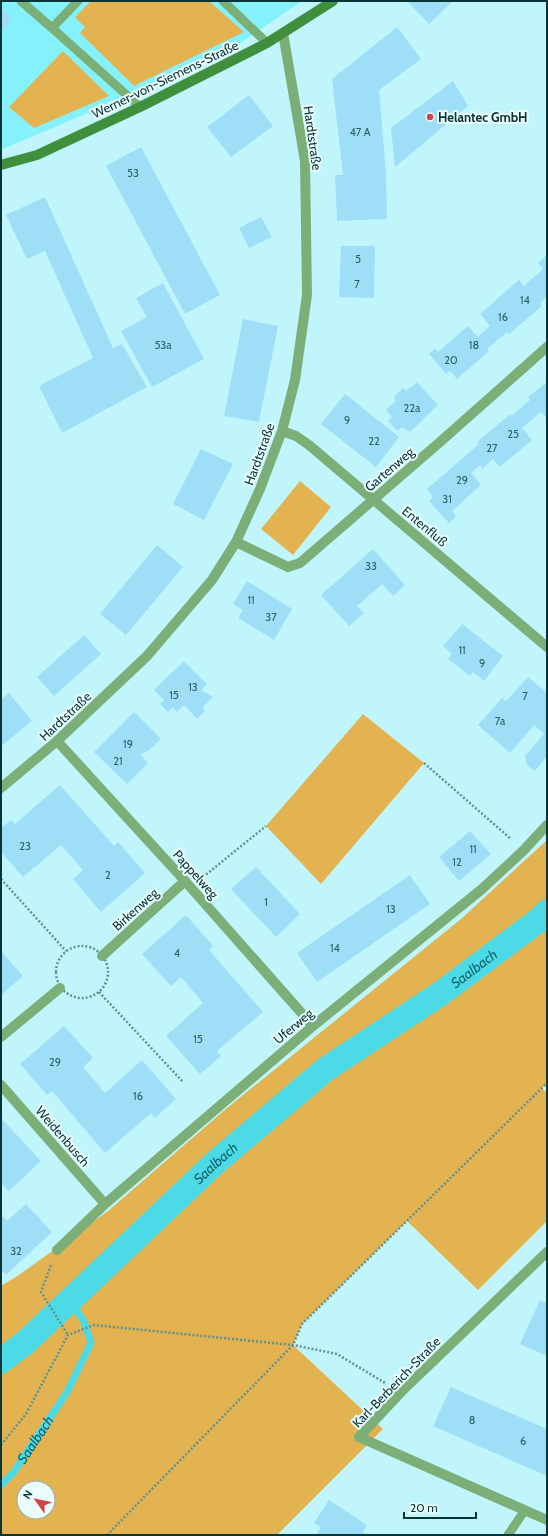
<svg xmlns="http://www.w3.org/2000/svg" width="548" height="1536" font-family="Cabin,sans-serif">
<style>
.built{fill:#85f2fb}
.green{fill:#e4b351;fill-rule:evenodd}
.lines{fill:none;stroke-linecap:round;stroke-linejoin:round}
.stream{stroke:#4bdae6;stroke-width:7}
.canal{stroke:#4bdae6;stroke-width:25}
.building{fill:#9edff7}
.path{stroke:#609195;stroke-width:2.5;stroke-dasharray:2 2;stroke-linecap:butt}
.service{stroke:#7caf78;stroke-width:9}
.minor{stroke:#7caf78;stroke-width:10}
.secondary{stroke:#408f3c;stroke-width:10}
.poi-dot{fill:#d24247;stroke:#ebfcfd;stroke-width:1.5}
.labels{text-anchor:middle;stroke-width:4;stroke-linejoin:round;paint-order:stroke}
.number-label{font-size:11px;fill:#2e6068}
.street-label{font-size:13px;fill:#093538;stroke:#ebfcfd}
.poi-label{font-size:13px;font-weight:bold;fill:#093538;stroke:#ebfcfd;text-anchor:start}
.water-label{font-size:14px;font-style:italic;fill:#116268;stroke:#ebfcfd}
</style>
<rect width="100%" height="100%" fill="#c0f6fb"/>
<path class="built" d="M1 1H302L239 44 111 103 1 150Z"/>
<path class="green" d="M91 1H209L244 32 134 86 80 33 85 27 75 17Z
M63 51 109 96 34 128 9 107Z
M300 481 331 507 293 555 261 529Z
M363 714 424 763 321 884 266 826Z
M547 840V1083L542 1088 547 1093V1221L478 1290 407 1221 302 1324 293 1345 383 1429 277 1535H1V1286L19 1275 108 1211 227 1108 461 919ZM24 1488H48V1512H24Z"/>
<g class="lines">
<path class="stream" id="s1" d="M1 1485 13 1473 67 1392 91 1343 84 1322 70 1299"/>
<path class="canal" id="s2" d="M1 1361 26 1342 216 1162 326 1069 440 994 539 920 547 912"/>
</g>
<path class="building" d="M407 1H453L429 24Z
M1 8 13 19 1 32Z
M397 27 421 59 379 90 386 173 387 219 337 221 335 175H343L332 79Z
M453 81 468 106 395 167 391 128Z
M249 95 273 126 231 157 207 127Z
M141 147 220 295 185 314 106 166Z
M45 197 113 348 122 344 147 387 62 433 39 386 93 358 45 251 27 259 6 215Z
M261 217 272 237 249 248 239 228Z
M341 246H375L374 298 339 297Z
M547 255V296L540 303 542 306 509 334 507 332 487 349 489 351 457 379 450 371 446 374 429 354 435 348 438 352 468 326 478 337 490 326 480 314 519 280 524 286 534 277 543 269 538 263Z
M163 283 204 359 152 387 121 331 147 317 136 298Z
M243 319 278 326 259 422 224 416Z
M417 382 438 405 410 432 402 427 398 431 388 421 392 417 386 410 396 401 394 397 403 388 406 391Z
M547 382V418L541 412 522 428 532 440 500 467 493 459 482 469 480 465 471 473 481 485 452 511 456 516 449 523 429 501 433 497 427 489 479 444 477 442 494 428 510 414 511 416 530 400 528 397Z
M345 394 399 437 376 467 321 424Z
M201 449 233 464 204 520 173 504Z
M157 545 183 567 126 635 100 614Z
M373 549 405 585 393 596 382 584 357 606 364 613 349 626 321 595Z
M247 581 292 609 274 640 238 618 243 610 233 604Z
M462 624 503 656 484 681 473 672 470 676 448 659 452 654 443 646Z
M84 635 101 654 54 696 37 677Z
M184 661 207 684 201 690 213 697 202 708 205 711 197 719 184 705 177 712 173 707 168 712 160 704 164 700 154 690Z
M528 677 547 693V756L535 771 527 765 525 756 544 734 534 725 510 753 478 725 502 698 506 701Z
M9 693 32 721 3 745 1 743V699Z
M134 712 161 739 148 751 140 754 148 763 127 784 94 752Z
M60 785 114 846 118 842 145 873 101 912 73 879 83 870 61 845 23 877 1 852V828L11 820 15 824Z
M470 831 491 854 459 881 439 857Z
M256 867 300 914 276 937 231 889Z
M410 875 430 904 317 982 297 953Z
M186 915 213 946 209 950 263 1012 217 1051 221 1056 200 1074 166 1036 203 1003 181 977 171 986 142 954Z
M1 951 23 976 1 995Z
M64 1026 93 1058 83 1067 105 1093 142 1060 176 1099 155 1118 151 1113 105 1153 52 1091 47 1095 20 1064Z
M1 1118 41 1161 9 1191 1 1183Z
M26 1204 52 1232 6 1275 1 1270V1215L7 1221Z
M540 1300 547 1303V1356L520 1344Z
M451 1387 547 1429V1476L433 1426Z
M329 1500 367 1525 363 1532 367 1535H316L321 1527 314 1523Z"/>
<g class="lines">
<path class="path" d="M424 763 511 839
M203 877 266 826
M1 879 66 951
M56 972a26 26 0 1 1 52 0a26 26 0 1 1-52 0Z
M99 992 183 1082
M51 1265 41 1292 68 1335
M1 1445 26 1414 68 1335 94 1325 293 1345 337 1354 385 1383
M107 1535 293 1345 302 1324 547 1083"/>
<path class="service" d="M21 1 52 28
M78 1 52 28 140 107
M223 1 267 43
M508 1535 525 1510"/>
<path class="minor" d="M282 431 296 436 309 445 547 647
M236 542 288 567 300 563 440 442 547 347
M57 741 185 881 313 1026
M1 788 57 741 147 656 212 580 236 542 260 489 282 431 295 380 307 295 305 161 283 33
M102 956 185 881
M1 1037 60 988
M1 1085 105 1204
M57 1250 105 1204 313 1026 482 889 524 850 547 825
M547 1252 401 1392 359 1437 547 1520"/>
<path class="secondary" d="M1 165 37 155 140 107 267 43 333 1"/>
</g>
<circle class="poi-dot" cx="430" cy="117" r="4"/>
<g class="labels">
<g class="number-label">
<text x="360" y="136">47 A</text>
<text x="133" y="177">53</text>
<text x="358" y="263">5</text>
<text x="357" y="288">7</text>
<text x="525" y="304">14</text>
<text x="503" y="321">16</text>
<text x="163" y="349">53a</text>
<text x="474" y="349">18</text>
<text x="451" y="364">20</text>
<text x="412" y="412">22a</text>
<text x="347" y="424">9</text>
<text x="513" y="438">25</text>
<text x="374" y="445">22</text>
<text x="492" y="452">27</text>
<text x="462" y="484">29</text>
<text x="447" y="503">31</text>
<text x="371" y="570">33</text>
<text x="251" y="604">11</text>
<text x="271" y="621">37</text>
<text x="462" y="654">11</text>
<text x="482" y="667">9</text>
<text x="193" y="691">13</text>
<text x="174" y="699">15</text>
<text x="525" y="700">7</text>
<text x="500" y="725">7a</text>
<text x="128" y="748">19</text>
<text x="118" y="765">21</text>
<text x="25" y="850">23</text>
<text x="473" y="853">11</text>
<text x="457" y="866">12</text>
<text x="108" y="879">2</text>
<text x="266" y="906">1</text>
<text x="391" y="913">13</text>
<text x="335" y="952">14</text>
<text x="177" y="957">4</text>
<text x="198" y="1043">15</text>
<text x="55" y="1066">29</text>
<text x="138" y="1100">16</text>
<text x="16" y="1255">32</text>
<text x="472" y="1424">8</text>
<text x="523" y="1445">6</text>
</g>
<g class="street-label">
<text transform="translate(165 79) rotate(-26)" y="5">Werner-von-Siemens-Straße</text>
<text transform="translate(313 138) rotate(82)" y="5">Hardtstraße</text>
<text transform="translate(259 454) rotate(-70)" y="5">Hardtstraße</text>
<text transform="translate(389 469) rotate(-41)" y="5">Gartenweg</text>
<text transform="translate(425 526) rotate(40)" y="5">Entenfluß</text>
<text transform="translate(65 716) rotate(-43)" y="5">Hardtstraße</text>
<text transform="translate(196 874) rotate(48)" y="5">Pappelweg</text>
<text transform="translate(135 909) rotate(-42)" y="5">Birkenweg</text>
<text transform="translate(293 1026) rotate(-40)" y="5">Uferweg</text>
<text transform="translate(63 1136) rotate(49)" y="5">Weidenbusch</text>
<text transform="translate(396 1382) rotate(-46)" y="5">Karl-Berberich-Straße</text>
</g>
<g class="poi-label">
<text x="438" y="122">Helantec GmbH</text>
</g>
<g class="water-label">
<text dy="5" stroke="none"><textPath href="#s2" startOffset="616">Saalbach</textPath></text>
<text dy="5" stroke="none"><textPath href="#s2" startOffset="292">Saalbach</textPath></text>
<text dy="5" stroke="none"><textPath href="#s1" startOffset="57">Saalbach</textPath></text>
</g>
</g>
<rect width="548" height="1536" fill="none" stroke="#093538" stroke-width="4"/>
<g transform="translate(36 1500) rotate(303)"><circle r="19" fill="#ebfcfd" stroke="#91acae"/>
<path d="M0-3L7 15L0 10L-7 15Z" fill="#d24247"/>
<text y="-6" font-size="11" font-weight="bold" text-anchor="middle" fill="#093538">N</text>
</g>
<path d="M404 1512v6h72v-6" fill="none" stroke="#093538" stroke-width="2"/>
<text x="410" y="1512" font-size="12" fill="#093538" stroke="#ebfcfd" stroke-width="3" paint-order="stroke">20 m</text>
</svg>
